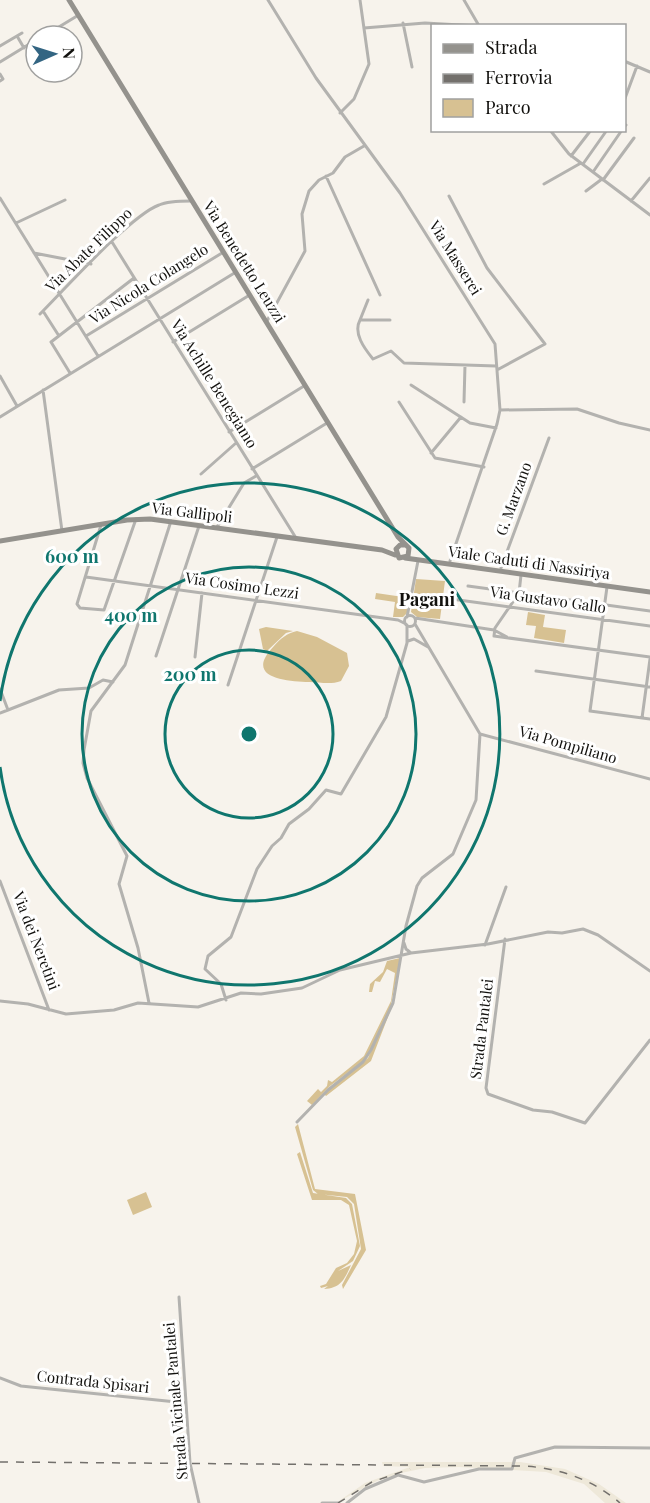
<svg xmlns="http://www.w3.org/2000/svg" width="650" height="1503" font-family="'Playfair Display',serif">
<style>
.built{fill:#eee8d9}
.green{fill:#d7c192}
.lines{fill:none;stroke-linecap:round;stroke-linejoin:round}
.street{stroke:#b3b2af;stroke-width:3}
.secondary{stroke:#94928d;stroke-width:5}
.rail{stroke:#73706c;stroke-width:1.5;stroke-dasharray:8 8;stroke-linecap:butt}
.ring{fill:none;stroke:#0f766e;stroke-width:3}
.labels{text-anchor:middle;stroke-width:6;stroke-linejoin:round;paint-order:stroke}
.street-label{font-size:15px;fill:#12110e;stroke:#fff}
.quarter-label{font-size:18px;font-weight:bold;fill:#12110e;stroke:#fff}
.centre{fill:#0f766e;stroke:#fff;stroke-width:3}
.ring-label{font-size:18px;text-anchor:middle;font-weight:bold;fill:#0f766e;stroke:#fff;stroke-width:6;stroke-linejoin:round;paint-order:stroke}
</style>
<rect width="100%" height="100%" fill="#f7f3ec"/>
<path class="built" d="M382 1462H520L565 1469 599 1484 626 1503H605L584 1484 546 1472 459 1467 425 1468 401 1473 377 1481 336 1503 365 1483 410 1467 383 1466Z"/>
<path class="green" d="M416 579 445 581 440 619 417 617 411 612Z
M376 593 410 598 408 612 403 617H393L395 602 375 599Z
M528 612 545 615 543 627 566 630 564 643 534 638 536 626 526 625Z
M266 627 293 631 286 633 267 651 263 649 259 629Z
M297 631 317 637 347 653 349 666 341 681C330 685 320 682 309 682 286 681 243 678 274 646 280 639 287 633 297 631Z
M400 958 390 1010 366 1059 330 1086 312 1105 307 1101 318 1089 321 1092 327 1086 328 1080 332 1082 364 1056 391 1001 395 973 387 969 380 982 375 981 372 992H369L370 984 383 972 387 961Z
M396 996 371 1061 326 1096 324 1094 368 1058Z
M298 1124 315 1189 355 1194 366 1250 343 1289 342 1285 361 1249 354 1204 347 1197 318 1194 313 1190 295 1127Z
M300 1152 313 1193 346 1198 352 1204 360 1246 353 1261 338 1271 351 1265C344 1280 341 1288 324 1289L328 1286 321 1288 320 1286 326 1284 336 1268 347 1263 354 1254 357 1241 349 1205 341 1200H312L297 1154Z
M146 1192 152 1207 133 1215 127 1200Z"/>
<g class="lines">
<path class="street" d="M268 0 316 78 400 193 495 344 500 410 497 424 450 561
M464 0 478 24
M403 23 412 67
M364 28 425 23 478 26
M17 36 24 48
M44 36 77 16
M0 46 22 33
M624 61 650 72
M0 62 36 40
M0 74 3 79 0 81
M624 101 637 66
M340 113 354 99 369 64 360 0
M624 127 626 125
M550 130 569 154 650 215
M571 156 591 130
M583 164 607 130
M593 172 622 130
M326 176 380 295
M603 180 634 138
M544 184 581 163
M586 191 602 179
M449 196 487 268 545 344 497 370
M0 198 98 356
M631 201 650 178
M16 223 65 200
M112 242 296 538
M34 253 91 264
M43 311 59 336
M40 314C64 290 131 215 159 205 168 201 181 201 191 201
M360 320 368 300
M390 320H360C353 333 364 348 373 359L391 351 404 363 496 366
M267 321 305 251 302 214 309 191 319 180 333 173 345 157 364 146
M86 336 222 253
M173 342 248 296
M70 373 51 342 134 278
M0 376 17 406
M411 385 470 423 496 428
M43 390 62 531
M399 402 435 458 484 467
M464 402 465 365
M500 410 577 409 619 423 650 430
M0 417 236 272
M229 432 304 386
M431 453 461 417
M252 469 327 423
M201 474 236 443
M101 525 77 604 80 608 104 610 136 519
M217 527 244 483 256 476
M501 568 549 438
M521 575 519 593 495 628 494 636 650 657
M86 577 398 620 406 624
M468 586 650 611
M607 587 590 711 650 719
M444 598 650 626
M404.5 621a5.5 5.5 0 1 1 11 0a5.5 5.5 0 1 1-11 0Z
M407 617 418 561
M415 618 494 630 507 637
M408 641 414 639 428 647
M156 656 199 526
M195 657 202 593
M536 671 650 687
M228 685 277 537
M0 689 8 710 0 713
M8 710 59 690 89 688 103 680 113 682
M642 718 650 659
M480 734 650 779
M0 881 49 1010
M505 939 486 1088 488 1094 533 1110 552 1112 585 1123 650 1040
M404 943 406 949 411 953
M485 945 506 887
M226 1000 221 984 205 969 208 956 231 937 257 869 272 846 281 838 289 824 309 809 326 790 341 794 386 717 407 643V625
M0 1001 28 1004 66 1014 114 1010 138 1003 198 1007 241 993 261 994 302 988 340 970 411 953 488 944 548 932 562 933 583 929 598 935 650 971
M149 1003 138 948 119 884 127 856 87 778 83 763 84 750 91 711 125 665 171 521
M297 1122 328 1090 363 1062 371 1050 393 1003 406 926 417 886 422 878 453 854 476 800 480 734 415 624
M179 1297 190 1463 199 1503
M0 1378 21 1386 186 1403
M322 1503H338
M347 1503 365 1489 398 1475 424 1482 479 1469H512L515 1458 555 1447 650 1448"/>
<path class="secondary" d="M69 0 398 537 409 548 408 556 399 558 396 549 400 545H406
M0 541 127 520 150 519 382 550 395 555
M405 558 650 592"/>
<path class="rail" d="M0 1462 523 1466C559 1468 592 1479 620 1503
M338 1503 372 1482 410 1469"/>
</g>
<g class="ring">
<circle cx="249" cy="734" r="84"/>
<circle cx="249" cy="734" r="167"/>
<path d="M0 701A251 251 0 1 1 0 767"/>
</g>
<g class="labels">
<g class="street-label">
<text transform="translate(89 250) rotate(-44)" y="5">Via Abate Filippo</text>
<text transform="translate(455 258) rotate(58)" y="5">Via Masserei</text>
<text transform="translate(244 262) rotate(58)" y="5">Via Benedetto Leuzzi</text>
<text transform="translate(149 284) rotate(-32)" y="5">Via Nicola Colangelo</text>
<text transform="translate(214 384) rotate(58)" y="5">Via Achille Benegiamo</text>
<text transform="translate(514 499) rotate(-70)" y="5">G. Marzano</text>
<text transform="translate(192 513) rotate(7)" y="5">Via Gallipoli</text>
<text transform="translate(529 563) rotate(8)" y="5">Viale Caduti di Nassiriya</text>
<text transform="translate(242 586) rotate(8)" y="5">Via Cosimo Lezzi</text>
<text transform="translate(548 600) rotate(8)" y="5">Via Gustavo Gallo</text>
<text transform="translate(568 745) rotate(16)" y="5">Via Pompiliano</text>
<text transform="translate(36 941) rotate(69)" y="5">Via dei Neretini</text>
<text transform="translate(482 1029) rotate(-83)" y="5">Strada Pantalei</text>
<text transform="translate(93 1382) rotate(6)" y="5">Contrada Spisari</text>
<text transform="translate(176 1401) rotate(-95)" y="5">Strada Vicinale Pantalei</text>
</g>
<g class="quarter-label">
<text x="427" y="606">Pagani</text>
</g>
</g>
<circle cx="249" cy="734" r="9" class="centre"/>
<g class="ring-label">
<text x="72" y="563">600 m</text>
<text x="131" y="622">400 m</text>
<text x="190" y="681">200 m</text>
</g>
<rect x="431" y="24" width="195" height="108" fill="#ffffff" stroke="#a0a09f" stroke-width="1.5"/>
<rect x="443" y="44" width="30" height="9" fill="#94928d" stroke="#a0a09f" stroke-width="1.5"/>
<text x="485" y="54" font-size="18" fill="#12110e">Strada</text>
<rect x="443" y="74" width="30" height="9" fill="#73706c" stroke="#a0a09f" stroke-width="1.5"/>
<text x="485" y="84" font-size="18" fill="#12110e">Ferrovia</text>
<rect x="443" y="99" width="30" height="18" fill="#d7c192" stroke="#a0a09f" stroke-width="1.5"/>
<text x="485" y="114" font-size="18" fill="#12110e">Parco</text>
<g transform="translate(54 54) rotate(87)"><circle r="28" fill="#ffffff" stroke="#a0a09f" stroke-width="1.5"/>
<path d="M0-4.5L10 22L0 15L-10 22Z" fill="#336582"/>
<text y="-9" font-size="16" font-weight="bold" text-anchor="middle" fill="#12110e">N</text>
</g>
</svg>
